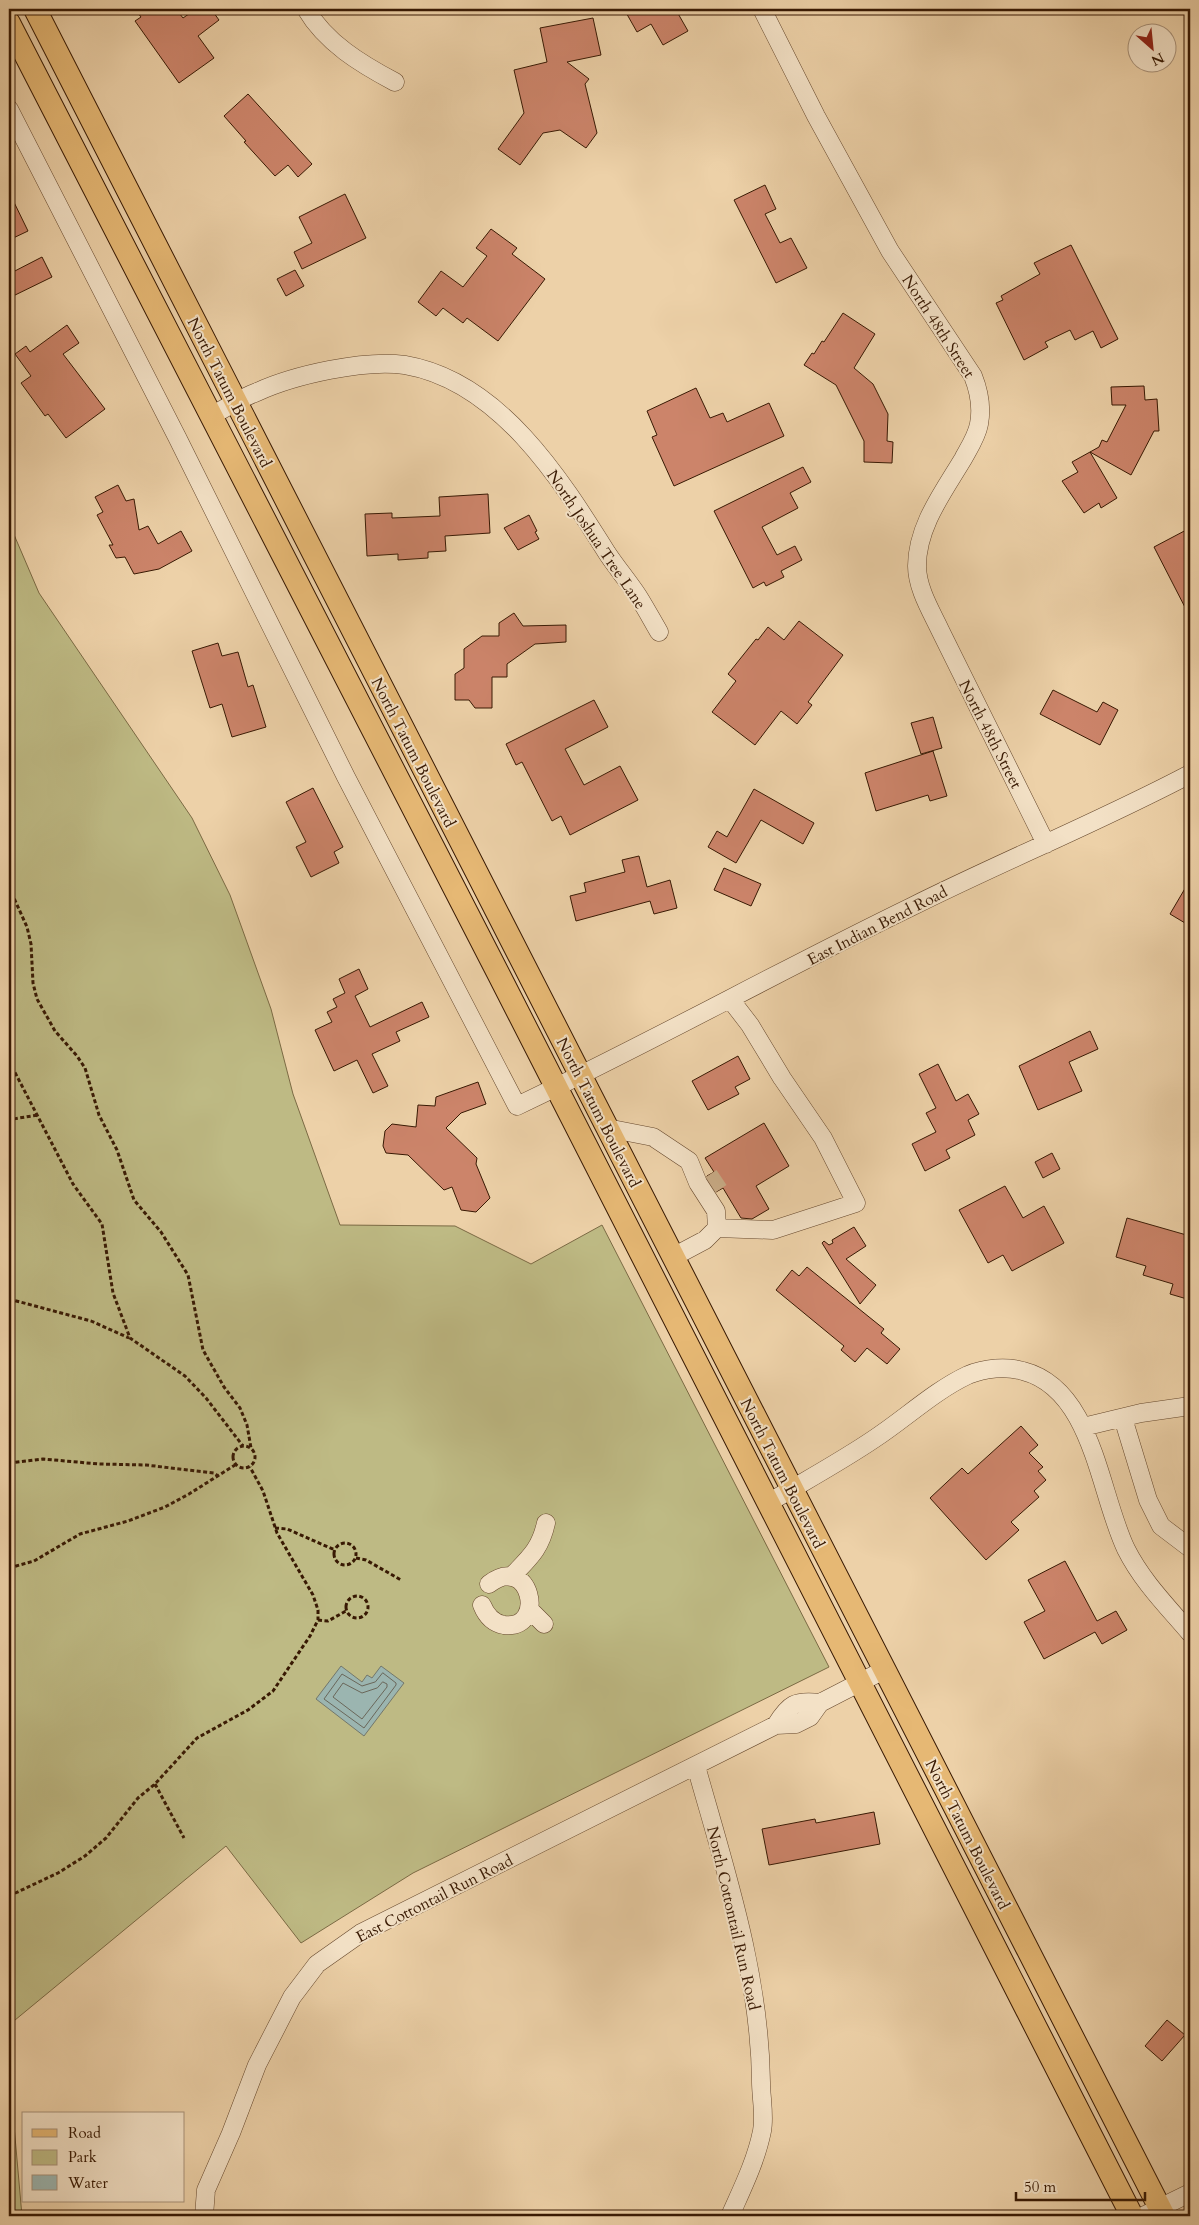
<svg xmlns="http://www.w3.org/2000/svg" width="1199" height="2225" font-family="Cardo,serif">
<style>
.green{fill:#beba84;stroke:#7b6a44}
.water{fill:#9bb5b0;stroke:#73776b}
.lines{fill:none;stroke-linecap:round;stroke-linejoin:round}
.shore{stroke:#6a675a;stroke-width:1}
.building{fill:#cc846a;stroke:#381903}
.minor-tunnel{stroke:#c9ac87;stroke-width:18;stroke-dasharray:18 9;stroke-linecap:butt}
.minor-casing{stroke:#65472c;stroke-width:19}
.major-casing{stroke:#381903;stroke-width:24}
.path{stroke:#381903;stroke-width:3;stroke-dasharray:4 2.5;stroke-linecap:butt}
.minor{stroke:#f3e1c6;stroke-width:18}
.major{stroke:#e6b874;stroke-width:22}
.labels{text-anchor:middle;stroke-width:4;stroke-linejoin:round;paint-order:stroke}
.street-label{font-size:16px;fill:#381903;stroke:#f3e1c6}
</style>
<rect width="100%" height="100%" fill="#edd1a8"/>
<filter id="stains"><feTurbulence type="fractalNoise" baseFrequency=".004" numOctaves="4"/><feColorMatrix values="0 0 0 0 .2 0 0 0 0 .09 0 0 0 0 .02 0 0 0 .5 -.17"/></filter>
<radialGradient id="worn" r=".72"><stop offset=".6" stop-color="#630" stop-opacity="0"/><stop offset="1" stop-color="#630" stop-opacity=".3"/></radialGradient>
<path class="green" d="M9 523 39 593 192 818 230 895 271 1009 293 1094 340 1225 455 1226 531 1264 602 1225 829 1667 413 1873 301 1943 226 1846 9 2025Z
M9 2069 22 2216H9Z"/>
<path class="water" d="M341 1666 362 1682 367 1675 372 1678 381 1666 404 1683 364 1736 316 1699Z"/>
<g class="lines">
<path class="shore" d="M383 1673 396 1683V1685L364 1728 324 1699 342 1674 362 1686 375 1682Z
M383 1682 387 1684V1687L362 1719 333 1697 343 1683 362 1693 377 1688Z"/>
</g>
<path class="building" d="M135 9H176L183 18 196 9H211L219 20 198 36 214 58 179 83 135 21 141 17Z
M624 9H679L676 10 688 31 663 45 651 24 637 32Z
M593 18 601 55 567 62 589 79 585 84 597 133 586 148 560 130 543 133 520 165 498 149 524 113 514 70 547 62 540 28Z
M248 94 312 164 298 177 288 165 275 176 244 142 246 141 224 116Z
M765 185 776 209 765 214 780 243 791 238 807 268 776 283 734 200Z
M9 192 28 231 9 240Z
M345 194 366 238 302 269 294 252 312 243 299 217Z
M491 229 517 248 512 254 545 279 498 341 467 318 463 323 443 308 436 316 418 302 441 271 463 287 487 256 476 248Z
M1071 245 1118 339 1101 348 1093 331 1075 340 1070 330 1045 342 1048 347 1024 360 996 303 1003 300 1001 296 1040 274 1034 263Z
M42 257 52 277 9 298V274Z
M295 270 304 286 286 296 277 279Z
M843 313 875 334 854 368 873 384 888 414 887 441 893 442 892 463 864 462V441L836 385 804 365 812 353 814 354 822 341 824 342Z
M67 325 79 343 63 354 105 409 66 438 48 414 45 416 21 383 31 376 15 354 26 346 30 352Z
M1144 386 1145 400 1157 399 1159 431H1154L1131 475 1090 452 1099 447 1102 440 1107 442 1126 405H1112L1111 387Z
M696 388 710 418 723 413 727 422 769 403 784 436 674 486 652 437 657 435 647 411Z
M1090 452 1117 498 1101 508 1099 503 1084 513 1062 481 1078 472 1072 462Z
M803 467 811 482 790 493 798 508 762 527 777 555 795 546 802 560 781 571 784 577 766 586 764 582 753 588 714 511Z
M118 485 126 501 134 499 139 530 148 526 158 544 181 531 192 551 159 569 134 574 125 557 116 558 109 545H113L97 515 103 512 95 497Z
M488 494 490 533 445 536 446 551 428 552V558L398 560V554L367 556 365 514 392 513V518L440 516 439 497Z
M529 515 537 531 535 532 539 539 518 550 504 528Z
M1190 528V617L1154 547Z
M514 613 523 626 566 625V642L535 644 507 664V677H492V708H475L469 700H455V674L464 668V649L482 636H499V623Z
M799 621 843 655 808 702 812 705 797 724 781 711 755 745 712 712 736 681 728 674 756 639 758 640 768 627 784 640Z
M218 643 222 656 238 652 248 687 253 685 266 727 232 737 222 704 210 708 192 651Z
M1053 690 1097 712 1103 702 1118 710 1100 745 1040 714Z
M594 700 608 727 565 749 584 785 620 766 638 800 570 835 561 816 552 821 522 762 516 765 506 744Z
M933 717 942 748 921 754 911 723Z
M933 751 947 796 930 801 928 795 876 811 865 773Z
M313 788 343 847 334 852 339 863 311 877 296 847 306 842 286 802Z
M754 789 814 823 803 844 761 820 736 863 708 847 717 831 727 837Z
M639 856 647 887 670 880 677 908 654 914 650 901 576 921 570 896 586 892 584 883 625 872 622 860Z
M724 868 761 884 751 906 714 890Z
M1190 880V926L1170 914Z
M359 969 368 989 355 996 370 1027 422 1002 429 1017 396 1032 400 1041 372 1054 388 1086 373 1093 357 1060 334 1071 315 1030 332 1022 327 1012 337 1007 333 999 345 993 339 979Z
M1090 1031 1098 1049 1069 1062 1082 1091 1038 1110 1019 1066Z
M738 1056 750 1079 735 1087 739 1094 708 1110 692 1081Z
M938 1064 956 1101 968 1094 979 1114 968 1120 975 1135 946 1150 950 1158 925 1171 912 1144 936 1132 926 1113 936 1108 919 1074Z
M478 1082 486 1104 461 1113 446 1128 477 1158 476 1164 490 1198 476 1212 461 1210 452 1187 444 1190 408 1155 386 1153 383 1146 385 1131 392 1124 416 1127 418 1105 435 1106 436 1097Z
M764 1123 789 1166 756 1186 769 1209 752 1219 741 1218 723 1188 716 1192 707 1178V1176L714 1172 705 1158Z
M1052 1153 1060 1169 1043 1178 1035 1162Z
M1005 1186 1023 1218 1044 1206 1064 1243 1012 1271 1003 1255 988 1263 959 1210Z
M1127 1218 1190 1236V1287L1187 1299 1170 1294 1173 1284 1143 1275 1146 1266 1116 1257Z
M854 1227 866 1246 846 1259 876 1285 860 1304 822 1243 824 1241 829 1245 833 1243 832 1240Z
M807 1267 884 1329 881 1333 900 1349 887 1364 867 1348 855 1362 841 1350 844 1346 776 1290 792 1270 799 1276Z
M1021 1426 1038 1445 1029 1453 1043 1467 1038 1471 1046 1480 1034 1491 1039 1497 1011 1522 1019 1530 986 1560 930 1498 962 1468 968 1474Z
M1065 1561 1097 1621 1116 1611 1127 1630 1102 1644 1095 1632 1044 1659 1024 1622 1045 1611 1028 1580Z
M874 1812 880 1844 769 1865 762 1829 815 1819 816 1823Z
M1167 2020 1185 2035 1162 2061 1145 2046Z"/>
<g class="lines">
<path class="minor-tunnel" d="M709 1175 719 1190"/>
<defs>
<path id="minor" d="M306 9C326 43 361 64 395 82
M762 9 816 116 890 251 973 376C979 391 982 408 979 424 977 436 969 448 963 459 944 491 917 526 917 566 917 588 931 611 940 630L1046 844
M9 109 177 437 346 777 517 1106C650 1043 779 971 911 907 1003 861 1099 822 1190 774
M211 416C226 408 241 398 257 392 294 375 365 359 405 365 499 381 560 478 607 553 617 568 628 581 638 596 645 607 652 620 659 632
M607 1128 653 1137 689 1161 698 1183 716 1211 717 1228 705 1240 673 1257
M717 1228 773 1230 856 1203 823 1138 782 1078 750 1025 730 999
M1123 1418 1148 1500 1161 1526 1190 1548
M1083 1427 1141 1413 1190 1406
M768 1503C803 1482 840 1462 874 1439 906 1418 934 1391 968 1375 985 1368 1006 1366 1023 1371 1093 1389 1099 1493 1126 1549 1142 1581 1167 1606 1190 1633
M511 1577C529 1558 540 1550 546 1523
M482 1605C486 1615 492 1623 504 1625 548 1630 530 1552 489 1584
M529 1609 544 1624
M776 1725C789 1704 795 1700 820 1703
M696 1766C725 1869 760 1974 761 2082 761 2097 765 2116 762 2131 756 2161 742 2189 730 2216
M204 2216 206 2190 231 2133 257 2065 292 1997 317 1964 361 1933 776 1725 796 1724 810 1717 820 1703 884 1670
M1143 2216 1190 2193"/>
<path id="major" d="M35 9 1164 2216
M9 23 499 975 1132 2216"/>
</defs>
<use href="#minor" class="minor-casing"/>
<use href="#major" class="major-casing"/>
<path class="path" d="M9 887 27 927 31 944 33 983 37 999 55 1031 77 1056 85 1068 99 1115 117 1150 134 1200 161 1232 188 1275 203 1350 224 1387 240 1408 247 1425 251 1448
M9 1061 73 1184 102 1224 113 1293 130 1338 185 1376 206 1398 243 1446
M9 1123 13 1119 38 1115
M9 1299 91 1321 129 1338
M233 1457a11 11 0 1 1 22 0a11 11 0 1 1-22 0Z
M9 1463 43 1459 99 1464 146 1465 214 1473 218 1476
M275 1528 287 1529 335 1550
M334 1554a11 11 0 1 1 22 0a11 11 0 1 1-22 0Z
M356 1558 366 1560 401 1580
M9 1568 34 1561 80 1534 128 1521 165 1507 189 1494 235 1465
M346 1607a11 11 0 1 1 22 0a11 11 0 1 1-22 0Z
M318 1620 328 1621 346 1611
M155 1784 184 1838
M9 1896 58 1873 85 1856 106 1838 138 1798 155 1784 197 1738 248 1710 273 1691 310 1636 318 1620V1610L313 1595 277 1533 263 1491 250 1467"/>
<use href="#minor" class="minor"/>
<use href="#major" class="major"/>
</g>
<g class="labels">
<g class="street-label">
<text transform="translate(939 326) rotate(57)" y="6">North 48th Street</text>
<text transform="translate(230 392) rotate(63)" y="6">North Tatum Boulevard</text>
<text transform="translate(597 539) rotate(56)" y="6">North Joshua Tree Lane</text>
<text transform="translate(991 734) rotate(63)" y="6">North 48th Street</text>
<text transform="translate(414 752) rotate(63)" y="6">North Tatum Boulevard</text>
<text transform="translate(877 925) rotate(-27)" y="6">East Indian Bend Road</text>
<text transform="translate(599 1112) rotate(63)" y="6">North Tatum Boulevard</text>
<text transform="translate(783 1473) rotate(63)" y="6">North Tatum Boulevard</text>
<text transform="translate(968 1834) rotate(63)" y="6">North Tatum Boulevard</text>
<text transform="translate(434 1898) rotate(-27)" y="6">East Cottontail Run Road</text>
<text transform="translate(734 1918) rotate(77)" y="6">North Cottontail Run Road</text>
</g>
</g>
<rect width="1199" height="2225" fill="none" stroke="#edd1a8" stroke-width="30"/>
<rect x="10" y="10" width="1179" height="2205" fill="none" stroke="#381903" stroke-width="2.5"/>
<rect x="15" y="15" width="1169" height="2195" fill="none" stroke="#381903"/>
<rect x="22" y="2112" width="162" height="90" fill="#f3e1c6" stroke="#a89178"/>
<rect x="32" y="2129" width="25" height="8" fill="#e6b874" stroke="#a89178"/>
<text x="68" y="2138" font-size="15" fill="#381903">Road</text>
<rect x="32" y="2150" width="25" height="15" fill="#beba84" stroke="#a89178"/>
<text x="68" y="2162" font-size="15" fill="#381903">Park</text>
<rect x="32" y="2175" width="25" height="15" fill="#9bb5b0" stroke="#a89178"/>
<text x="68" y="2188" font-size="15" fill="#381903">Water</text>
<g transform="translate(1152 48) rotate(153)"><circle r="24" fill="#f3e1c6" stroke="#a89178"/>
<path d="M0-4L9 19L0 12L-9 19Z" fill="#8f2418"/>
<text y="-8" font-size="14" font-weight="bold" text-anchor="middle" fill="#381903">N</text>
</g>
<path d="M1016 2192v8h129v-8" fill="none" stroke="#381903" stroke-width="2.5"/>
<text x="1024" y="2192" font-size="15" fill="#381903" stroke="#f3e1c6" stroke-width="4" paint-order="stroke">50 m</text>
<rect width="100%" height="100%" filter="url(#stains)"/>
<rect width="100%" height="100%" fill="url(#worn)"/>
</svg>
